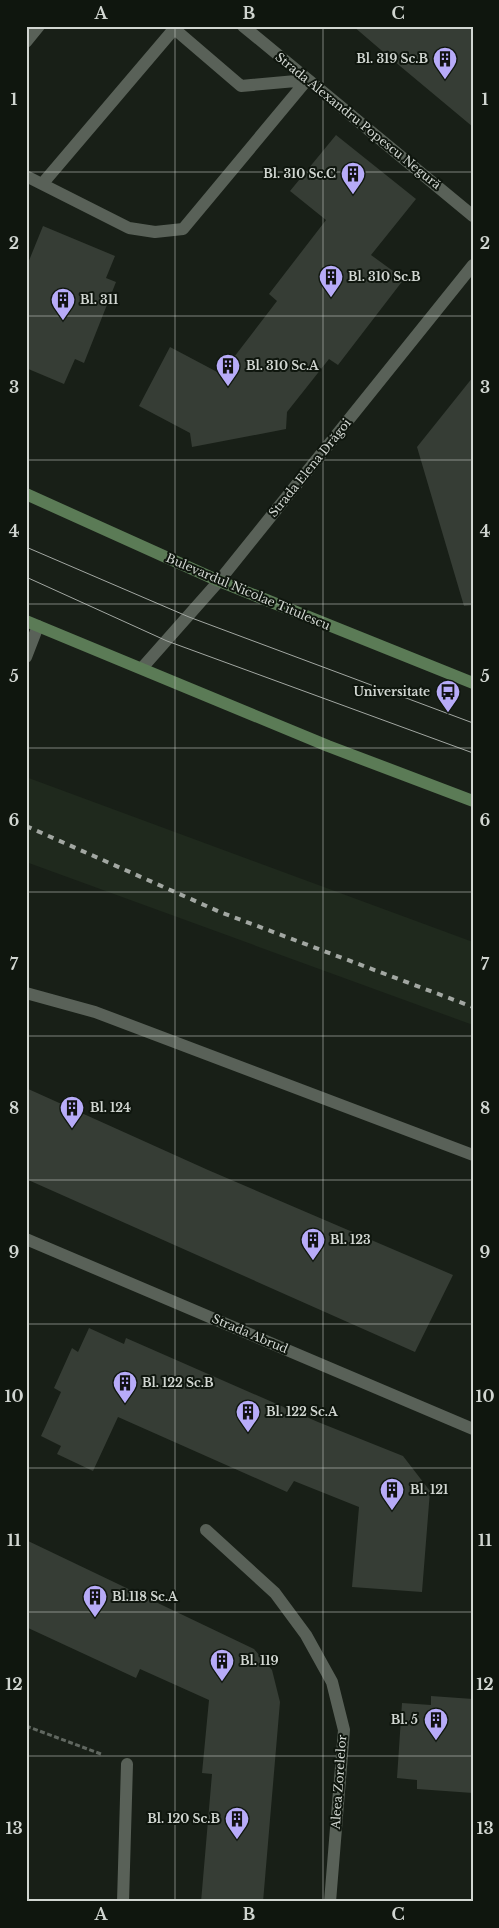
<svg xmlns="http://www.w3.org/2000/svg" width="499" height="1928" font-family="'Libre Baskerville',serif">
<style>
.built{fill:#1f291d}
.building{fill:#363d35}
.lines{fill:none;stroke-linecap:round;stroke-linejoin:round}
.path{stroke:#606760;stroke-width:3;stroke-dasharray:5 2.5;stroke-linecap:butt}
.lane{stroke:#596158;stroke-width:12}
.street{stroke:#596158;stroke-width:12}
.secondary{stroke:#5b7b56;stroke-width:12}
.tram{stroke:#a2a7a2;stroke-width:1}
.rail{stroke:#a2a7a2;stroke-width:4;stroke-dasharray:6 6;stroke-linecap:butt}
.grid{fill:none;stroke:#d1d6d1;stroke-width:1;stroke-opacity:0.55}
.labels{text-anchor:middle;stroke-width:4;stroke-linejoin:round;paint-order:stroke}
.poi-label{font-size:12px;font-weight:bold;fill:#d1d6d1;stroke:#0f160e;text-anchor:start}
.street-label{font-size:12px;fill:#d1d6d1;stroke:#0f160e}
.neatline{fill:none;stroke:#d1d6d1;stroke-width:2}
.grid-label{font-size:16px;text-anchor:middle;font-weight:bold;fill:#d1d6d1}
</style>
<rect width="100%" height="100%" fill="#181f17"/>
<path class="built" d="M26 777 473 942V1025L26 862Z"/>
<path class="building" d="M353 26H473V127L388 56Z
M336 135 416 199 371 255 404 279 338 365 329 359 287 412 286 429 192 447 190 433 139 406 170 347 221 374 277 301 269 294 326 220 290 191Z
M43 226 115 256 106 278 116 282 84 363 75 359 64 384 26 368V268Z
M473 377V605L464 606 417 447Z
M26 1088 208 1170 453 1275 415 1352 26 1179Z
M89 1328 124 1344 126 1338 318 1422 403 1456 430 1491 422 1592 352 1587 359 1507 294 1481 287 1492 118 1417 93 1471 57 1454 61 1446 41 1436 61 1392 54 1388 72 1348 78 1352Z
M26 1540 254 1649 272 1670 280 1702 263 1902H201L212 1774 202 1773 209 1700 140 1669 136 1678 26 1627Z
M431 1696 473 1699V1793L417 1789V1780L397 1778 402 1703 431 1705Z"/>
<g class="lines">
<path class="path" d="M26 1726 101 1754"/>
<path class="lane" d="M171 26 241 86 307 80
M26 42 39 26
M26 176 129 228 155 232 183 229 307 80
M43 183 174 29
M206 1530 275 1593 306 1635 332 1682 344 1730 330 1902
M123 1902 127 1764"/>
<path class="street" d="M243 26 473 216
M26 657 38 626
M142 668 219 581 473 265
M26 993 95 1012 473 1155
M26 1239 473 1429"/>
<path class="secondary" d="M26 494 219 581 473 683
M26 621 328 746 473 801"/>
<path class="tram" d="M26 547 189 617 473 723
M26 577 167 641 473 753"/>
<path class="rail" d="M26 826 220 912 473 1007"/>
</g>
<path class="grid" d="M175 26V1902M323 26V1902M26 172H473M26 316H473M26 460H473M26 604H473M26 748H473M26 892H473M26 1036H473M26 1180H473M26 1324H473M26 1468H473M26 1612H473M26 1756H473"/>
<defs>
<symbol id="building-pin" viewBox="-11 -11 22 30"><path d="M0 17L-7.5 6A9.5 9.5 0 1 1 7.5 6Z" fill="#b7abf8" stroke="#0f160e"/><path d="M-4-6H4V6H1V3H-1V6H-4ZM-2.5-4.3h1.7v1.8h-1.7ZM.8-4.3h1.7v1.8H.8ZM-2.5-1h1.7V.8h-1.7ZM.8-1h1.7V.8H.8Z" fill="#111"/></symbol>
<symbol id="bus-pin" viewBox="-11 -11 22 30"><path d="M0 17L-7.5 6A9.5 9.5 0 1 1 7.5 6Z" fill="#b7abf8" stroke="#0f160e"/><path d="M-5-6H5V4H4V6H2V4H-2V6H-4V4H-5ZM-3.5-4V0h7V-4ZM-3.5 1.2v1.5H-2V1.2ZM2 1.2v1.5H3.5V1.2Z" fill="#111"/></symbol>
</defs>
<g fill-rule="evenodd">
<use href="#building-pin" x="431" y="45" width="28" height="38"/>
<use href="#building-pin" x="339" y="160" width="28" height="38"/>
<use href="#building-pin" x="317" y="263" width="28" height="38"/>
<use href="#building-pin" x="49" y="286" width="28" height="38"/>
<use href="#building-pin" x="214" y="352" width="28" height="38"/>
<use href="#bus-pin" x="434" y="678" width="28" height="38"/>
<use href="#building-pin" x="58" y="1094" width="28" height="38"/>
<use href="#building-pin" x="299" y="1226" width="28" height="38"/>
<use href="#building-pin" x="111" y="1369" width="28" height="38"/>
<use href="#building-pin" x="234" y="1398" width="28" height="38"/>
<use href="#building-pin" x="378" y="1476" width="28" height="38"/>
<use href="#building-pin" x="81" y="1583" width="28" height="38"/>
<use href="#building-pin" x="208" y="1647" width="28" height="38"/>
<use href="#building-pin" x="422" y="1706" width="28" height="38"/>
<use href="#building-pin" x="223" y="1805" width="28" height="38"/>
</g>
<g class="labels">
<g class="poi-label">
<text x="428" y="63" text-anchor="end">Bl. 319 Sc.B</text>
<text x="336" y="178" text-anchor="end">Bl. 310 Sc.C</text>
<text x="348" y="281">Bl. 310 Sc.B</text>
<text x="80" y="304">Bl. 311</text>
<text x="246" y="370">Bl. 310 Sc.A</text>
<text x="430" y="696" text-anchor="end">Universitate</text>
<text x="90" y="1112">Bl. 124</text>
<text x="330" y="1244">Bl. 123</text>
<text x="142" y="1387">Bl. 122 Sc.B</text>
<text x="266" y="1416">Bl. 122 Sc.A</text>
<text x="410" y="1494">Bl. 121</text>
<text x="112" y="1601">Bl.118 Sc.A</text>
<text x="240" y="1665">Bl. 119</text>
<text x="418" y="1724" text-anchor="end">Bl. 5</text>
<text x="220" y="1823" text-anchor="end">Bl. 120 Sc.B</text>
</g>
<g class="street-label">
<text transform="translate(358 121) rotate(39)" y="4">Strada Alexandru Popescu Negură</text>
<text transform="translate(310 468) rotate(-51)" y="4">Strada Elena Drăgoi</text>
<text transform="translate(248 592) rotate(23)" y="4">Bulevardul Nicolae Titulescu</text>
<text transform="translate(250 1334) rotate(23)" y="4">Strada Abrud</text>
<text transform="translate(339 1782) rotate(-86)" y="4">Aleea Zorelelor</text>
</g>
</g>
<rect width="499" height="1928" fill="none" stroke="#0f160e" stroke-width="55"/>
<rect x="28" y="28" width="444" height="1872" class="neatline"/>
<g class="grid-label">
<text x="101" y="19">A</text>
<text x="249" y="19">B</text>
<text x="398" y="19">C</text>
<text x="14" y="105">1</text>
<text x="485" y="105">1</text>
<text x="14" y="249">2</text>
<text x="485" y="249">2</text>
<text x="14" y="393">3</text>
<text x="485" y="393">3</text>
<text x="14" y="537">4</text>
<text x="485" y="537">4</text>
<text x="14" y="682">5</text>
<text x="485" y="682">5</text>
<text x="14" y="826">6</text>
<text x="485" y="826">6</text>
<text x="14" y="970">7</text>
<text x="485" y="970">7</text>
<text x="14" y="1114">8</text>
<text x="485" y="1114">8</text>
<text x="14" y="1258">9</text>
<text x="485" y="1258">9</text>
<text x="14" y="1402">10</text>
<text x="485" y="1402">10</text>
<text x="14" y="1546">11</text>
<text x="485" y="1546">11</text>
<text x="14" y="1690">12</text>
<text x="485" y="1690">12</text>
<text x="14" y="1834">13</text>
<text x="485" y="1834">13</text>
<text x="101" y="1920">A</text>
<text x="249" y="1920">B</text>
<text x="398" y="1920">C</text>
</g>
</svg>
